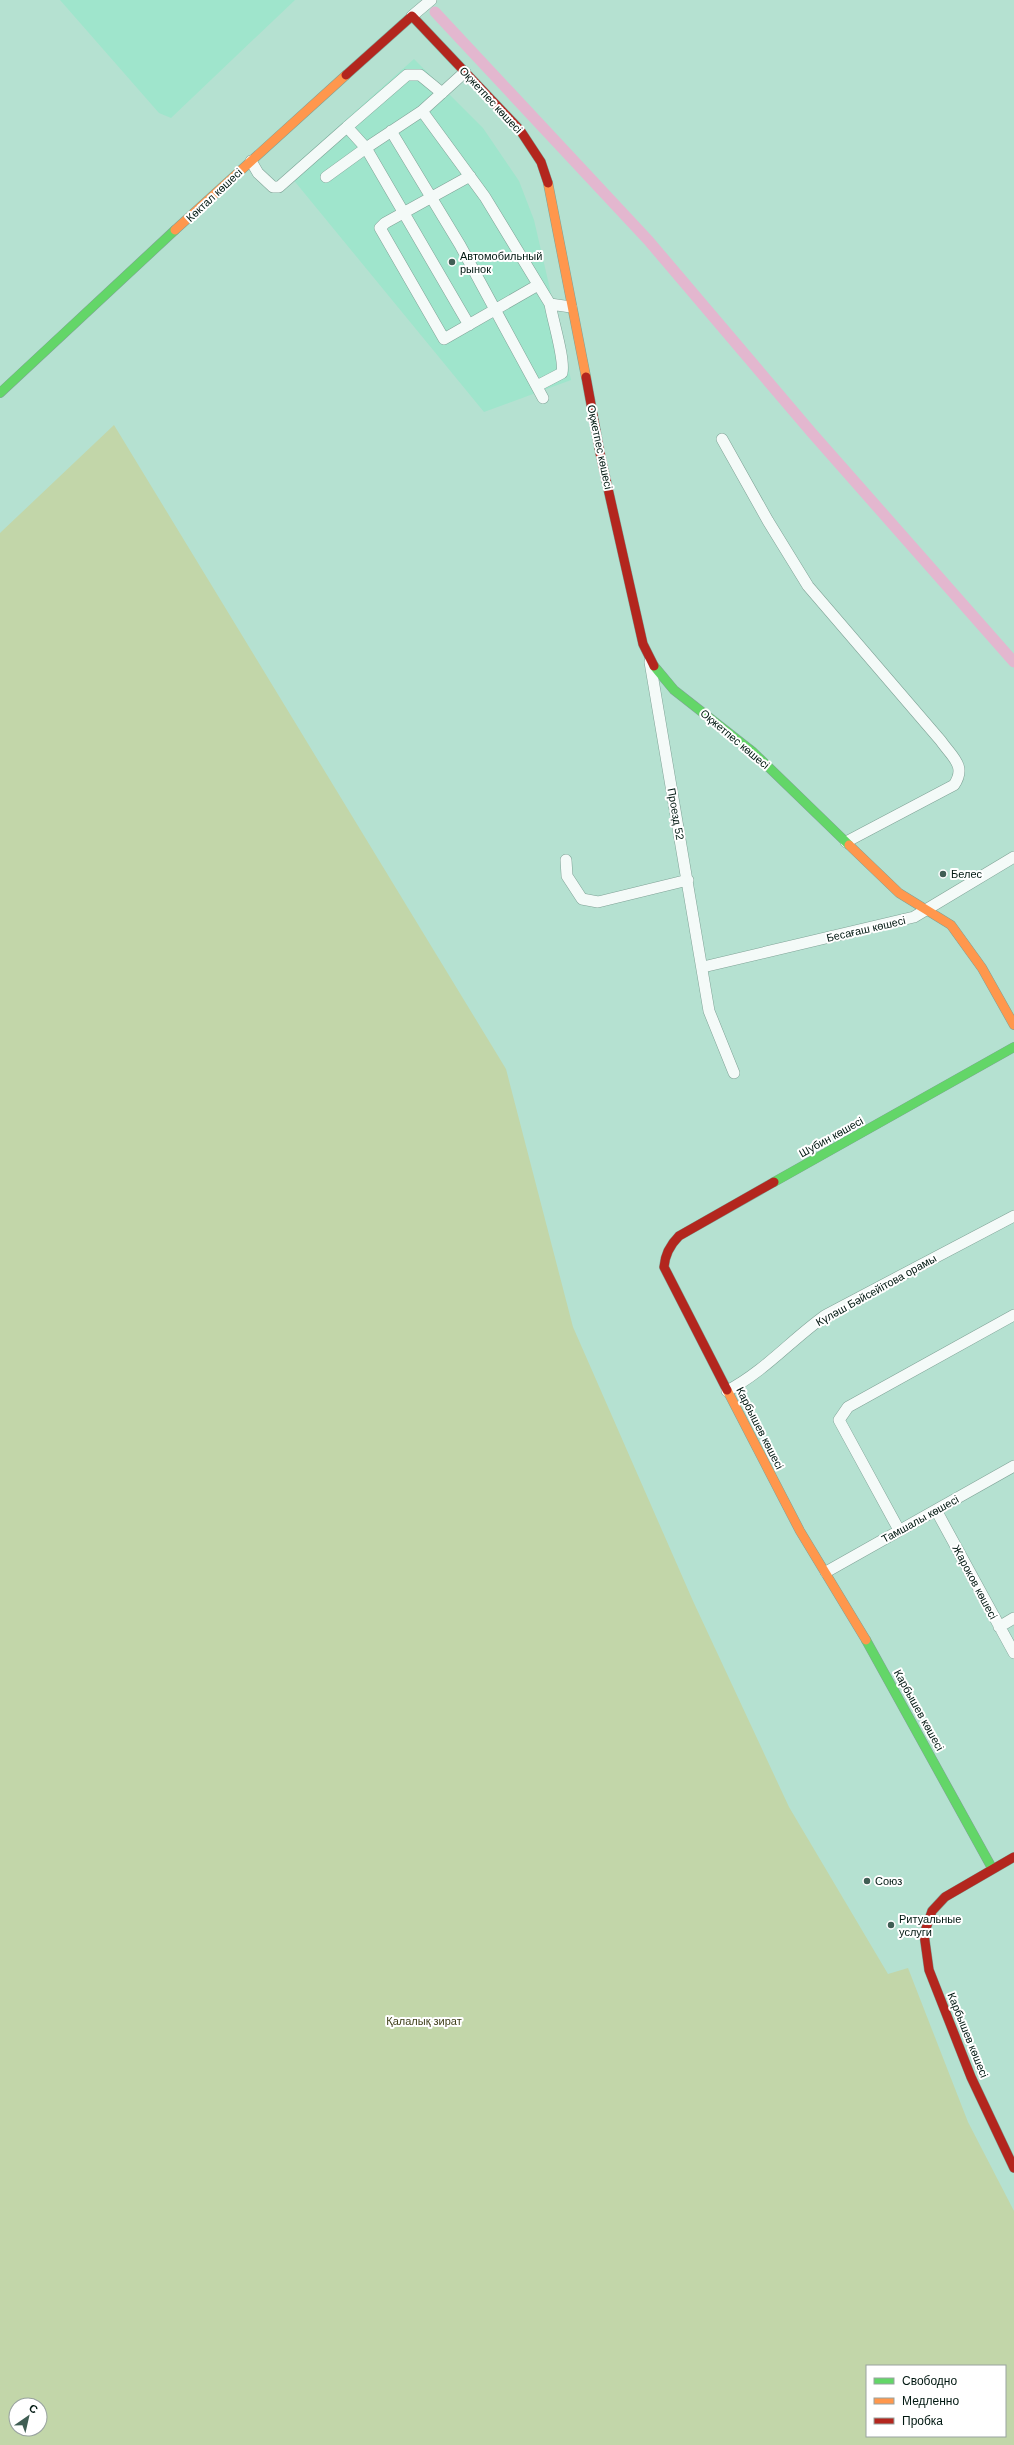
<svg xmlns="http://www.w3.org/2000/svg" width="1014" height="2445" font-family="Arial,sans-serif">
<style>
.built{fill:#9fe5cc}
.green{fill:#c2d6a9;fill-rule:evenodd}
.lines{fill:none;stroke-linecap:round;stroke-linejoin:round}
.canal{stroke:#e3b7cf;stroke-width:11}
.street-casing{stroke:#7fa296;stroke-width:12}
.fast-casing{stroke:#7fa296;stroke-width:10}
.slow-casing{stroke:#7fa296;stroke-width:10}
.jam-casing{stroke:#7fa296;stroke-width:10}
.street{stroke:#f4faf8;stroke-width:11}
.fast{stroke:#63d668;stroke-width:9}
.slow{stroke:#ff974d;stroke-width:9}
.jam{stroke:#b3261e;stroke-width:9}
.poi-dot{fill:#405e54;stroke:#fff;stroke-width:1.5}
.labels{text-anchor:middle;stroke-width:4;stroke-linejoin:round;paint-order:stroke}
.street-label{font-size:11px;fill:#011811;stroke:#fff}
.poi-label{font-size:11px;fill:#011811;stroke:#fff;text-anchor:start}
.park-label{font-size:11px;fill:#3f3f1a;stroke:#fff}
</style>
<rect width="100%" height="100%" fill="#b5e1d1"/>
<path class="built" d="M60 0H295L171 118 159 113Z
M414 59 483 128 519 181 534 220 571 380 484 412 287 172Z"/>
<path class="green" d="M114 425 506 1069 573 1327 693 1601 789 1807 888 1974 908 1968 968 2122 1014 2211V2445H0V533ZM867 2366H1005V2436H867ZM16 2405H40V2429H16Z"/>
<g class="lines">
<path class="canal" d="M435 12 648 240 812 433 1014 662"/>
<defs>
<path id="street" d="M412 16 431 0
M422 111 465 72
M347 127 407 75H420L442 93
M391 131 460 245 543 398
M251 161 258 173 273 187H279L347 127 366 148 422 111 485 197 550 304 571 307
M470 176 385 223 380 228 444 339 538 285
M326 177 366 148 469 325
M537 386 562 373C565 359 553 322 550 304
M722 439 768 521 808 586 941 741C952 757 967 766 954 785L846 842
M650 662 709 1011 734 1073
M566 860 567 876 582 899 598 902 688 880
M703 967 914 917 1014 857
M727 1391C765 1371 792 1339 826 1315L1014 1216
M936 1510 1014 1653
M899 1530 839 1420 848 1407 1014 1315
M826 1572 1014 1466
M999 1627 1014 1618"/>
<path id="fast" d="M0 393 175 230
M654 666 674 690 753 752 849 845
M774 1182 1014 1047
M866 1640 992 1868"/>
<path id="slow" d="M548 183 586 377
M175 230 346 75
M849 845 899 893 951 925 982 968 1014 1025
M727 1390 800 1531 866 1640"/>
<path id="jam" d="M346 75 412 16 520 130 541 162 548 183
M586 377 600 453 643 644 654 666
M727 1390 664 1267C665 1254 670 1245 679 1236L774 1182
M1014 1857 945 1897 932 1911 924 1934 929 1970 971 2077 1014 2168"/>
</defs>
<use href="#street" class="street-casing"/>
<use href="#fast" class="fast-casing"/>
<use href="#slow" class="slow-casing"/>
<use href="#jam" class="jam-casing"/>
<use href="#street" class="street"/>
<use href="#fast" class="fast"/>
<use href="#slow" class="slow"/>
<use href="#jam" class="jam"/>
</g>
<g class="poi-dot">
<circle cx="452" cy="262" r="4"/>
<circle cx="943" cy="874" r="4"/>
<circle cx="867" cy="1881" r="4"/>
<circle cx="891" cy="1925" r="4"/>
</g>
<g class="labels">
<g class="street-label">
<text transform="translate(491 100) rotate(47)" y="4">Оқжетпес көшесі</text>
<text transform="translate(214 195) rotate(-43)" y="4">Көктал көшесі</text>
<text transform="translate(600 447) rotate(78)" y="4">Оқжетпес көшесі</text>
<text transform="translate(735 739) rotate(40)" y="4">Оқжетпес көшесі</text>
<text transform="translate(676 814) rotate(80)" y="4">Проезд 52</text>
<text transform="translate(866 929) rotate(-13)" y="4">Бесағаш көшесі</text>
<text transform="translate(831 1137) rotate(-29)" y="4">Шубин көшесі</text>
<text transform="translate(876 1290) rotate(-29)" y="4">Күләш Бәйсейітова орамы</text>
<text transform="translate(760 1428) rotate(63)" y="4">Карбышев көшесі</text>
<text transform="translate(920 1519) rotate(-29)" y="4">Тамшалы көшесі</text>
<text transform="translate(975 1582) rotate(62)" y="4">Жароков көшесі</text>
<text transform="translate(919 1710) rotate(61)" y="4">Карбышев көшесі</text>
<text transform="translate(968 2035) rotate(68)" y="4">Карбышев көшесі</text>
</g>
<g class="poi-label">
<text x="460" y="260">Автомобильный<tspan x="460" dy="13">рынок</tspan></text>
<text x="951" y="878">Белес</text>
<text x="875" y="1885">Союз</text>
<text x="899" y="1923">Ритуальные<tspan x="899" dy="13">услуги</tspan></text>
</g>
<g class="park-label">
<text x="424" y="2025">Қалалық зират</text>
</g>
</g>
<rect x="866" y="2365" width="140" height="72" fill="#ffffff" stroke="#99a3a0"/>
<rect x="874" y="2378" width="20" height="6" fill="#63d668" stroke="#99a3a0"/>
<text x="902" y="2385" font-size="12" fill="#011811">Свободно</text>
<rect x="874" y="2398" width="20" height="6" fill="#ff974d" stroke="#99a3a0"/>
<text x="902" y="2405" font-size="12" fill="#011811">Медленно</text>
<rect x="874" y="2418" width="20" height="6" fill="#b3261e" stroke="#99a3a0"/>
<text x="902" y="2425" font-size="12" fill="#011811">Пробка</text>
<g transform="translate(28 2417) rotate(34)"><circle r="19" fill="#ffffff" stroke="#99a3a0"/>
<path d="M0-3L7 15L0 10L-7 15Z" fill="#405e54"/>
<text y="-6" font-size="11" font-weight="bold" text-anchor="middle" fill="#011811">С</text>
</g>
</svg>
